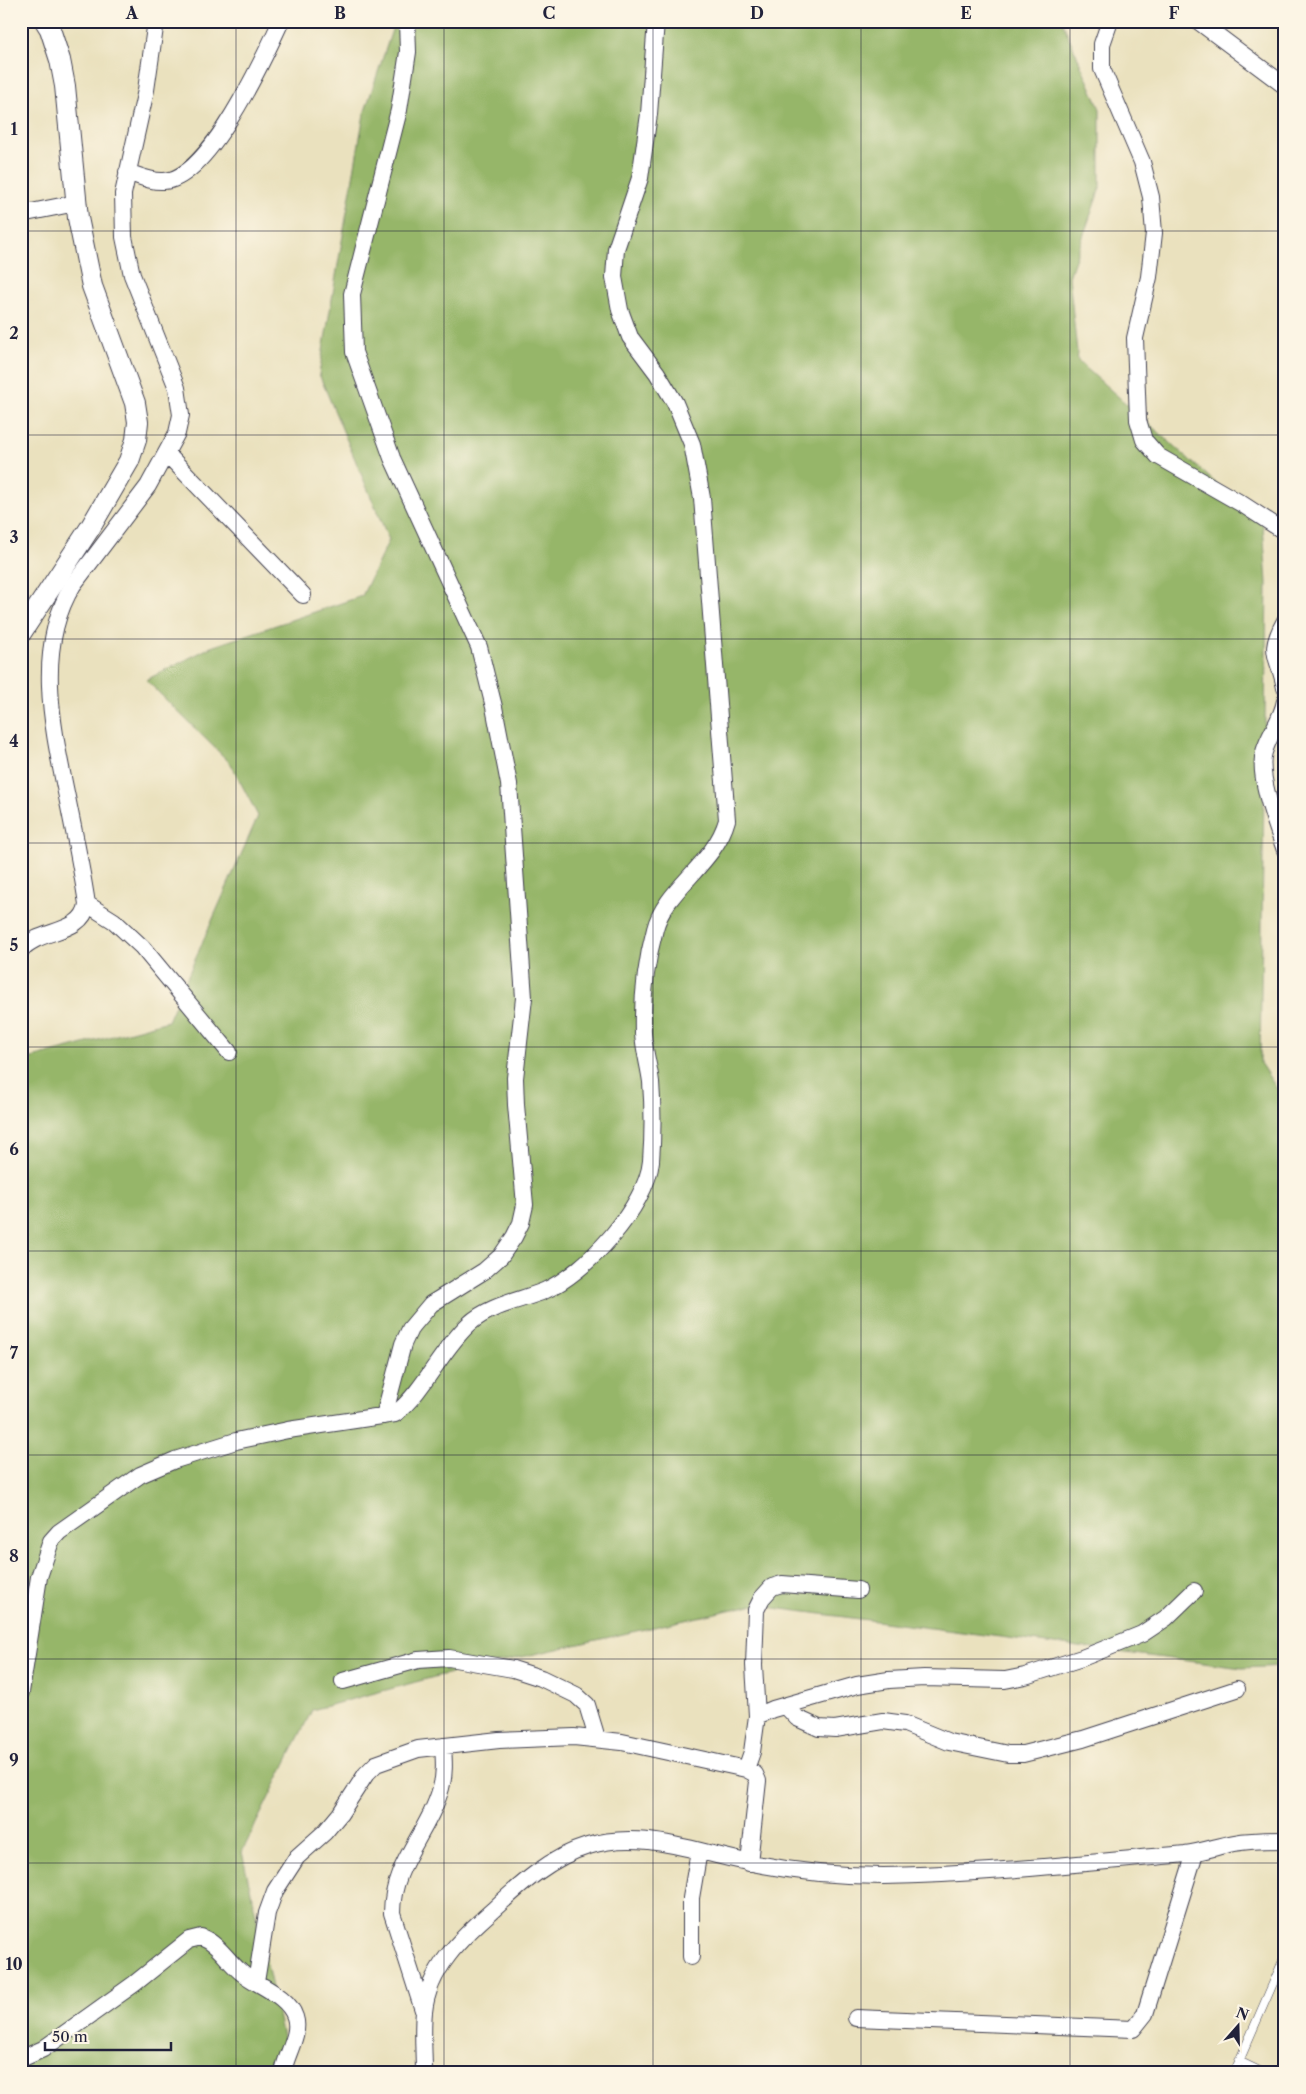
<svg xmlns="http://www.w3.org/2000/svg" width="1306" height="2094" font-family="'Libre Caslon Text',serif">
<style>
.forest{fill:#96b669;stroke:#5c6c52}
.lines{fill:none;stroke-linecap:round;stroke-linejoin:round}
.service-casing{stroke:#403f4f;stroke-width:9}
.minor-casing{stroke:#403f4f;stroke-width:18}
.tertiary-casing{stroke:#403f4f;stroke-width:22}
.service{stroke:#fff;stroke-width:8}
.minor{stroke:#fff;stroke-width:16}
.tertiary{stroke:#fff;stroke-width:20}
.grid{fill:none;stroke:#22223b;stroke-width:1;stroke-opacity:0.55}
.neatline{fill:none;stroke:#22223b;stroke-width:2}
.grid-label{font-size:16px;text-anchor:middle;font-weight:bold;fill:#22223b}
</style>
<rect width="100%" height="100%" fill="#fcf5e5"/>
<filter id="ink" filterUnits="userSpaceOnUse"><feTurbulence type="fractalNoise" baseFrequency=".02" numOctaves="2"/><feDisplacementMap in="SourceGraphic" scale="10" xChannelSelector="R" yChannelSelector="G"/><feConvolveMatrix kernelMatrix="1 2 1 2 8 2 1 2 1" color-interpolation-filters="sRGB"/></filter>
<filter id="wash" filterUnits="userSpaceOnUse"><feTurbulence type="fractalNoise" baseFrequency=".0096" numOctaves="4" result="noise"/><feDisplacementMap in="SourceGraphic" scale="20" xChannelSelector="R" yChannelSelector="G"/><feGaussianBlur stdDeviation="1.12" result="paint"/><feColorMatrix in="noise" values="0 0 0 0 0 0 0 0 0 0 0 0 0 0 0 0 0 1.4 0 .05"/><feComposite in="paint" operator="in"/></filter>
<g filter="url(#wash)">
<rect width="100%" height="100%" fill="#eae1be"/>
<path class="forest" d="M395 21H1062L1100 109V188L1069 277 1078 361 1263 525 1267 583 1260 1063 1285 1101V1666L1242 1668 751 1605 438 1676 312 1710 242 1852 291 2073H21V1061L168 1021 258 816 231 764 146 680 211 647 362 596 389 540 319 374 364 114Z"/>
</g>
<g filter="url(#ink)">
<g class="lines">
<defs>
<path id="service" d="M1239 2061 1264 2073
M1234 2073 1285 1956"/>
<path id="minor" d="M1110 21 1102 44V69L1142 162 1151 197 1154 233 1149 277 1135 338 1138 420 1144 440 1158 456 1242 504 1285 532
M1198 21 1285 86
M127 172C139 176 152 182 164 181 208 180 264 58 281 21
M21 214 76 203
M167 454 303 595
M1285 621C1266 655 1279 654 1285 688
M1285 701C1282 719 1269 734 1264 752 1257 775 1277 827 1285 850
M87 904 114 921 142 947 229 1052
M21 950C39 928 83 935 87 904 82 870 75 836 68 802 54 733 33 649 73 585L148 486 177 433 181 415 177 388 132 275 124 237 123 194 146 90 156 21
M384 1416 403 1344 410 1329 431 1304 484 1271 501 1256 514 1237 521 1223 525 1205 516 1105 515 1078 524 998 509 784 494 707 479 647 392 458 354 352 352 294 399 110 408 52 407 21
M343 1681 418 1660 449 1658 513 1669 541 1678 576 1695 587 1705 597 1738
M21 1692 39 1577 51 1541 59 1532 140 1475 175 1460 236 1441 288 1430 395 1414C425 1390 440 1351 469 1324 490 1305 519 1301 544 1291 585 1274 647 1206 651 1161 653 1135 653 1108 651 1082 649 1066 644 1050 643 1033 642 999 646 962 655 929 665 889 715 864 727 820L702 498 692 444 675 403 657 373 630 337 620 310 614 277 616 249 640 178 649 114 656 21
M786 1706 797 1718 819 1728 835 1729 883 1721 905 1724 949 1742 1008 1754H1023L1083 1739 1237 1689
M757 1716 773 1709 857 1685 889 1680 924 1678 1005 1680 1025 1676 1082 1658 1142 1634 1166 1618 1194 1591
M746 1769 752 1752 757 1716 754 1665 756 1610 762 1598 772 1587 782 1584 858 1590
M691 1957V1898L699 1851
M256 1982 267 1913 275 1891 297 1857 325 1832 340 1814 366 1774 376 1764 418 1749 499 1740 574 1737 622 1742 746 1769 755 1774 758 1781 749 1863
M423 2010 392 1913C392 1864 428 1834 441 1788 445 1774 444 1761 443 1746
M856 2018 1133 2029 1145 2014 1195 1853
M21 2059 43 2049 134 1984 189 1940 201 1937C219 1944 227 1961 242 1973 258 1986 288 1995 295 2017 301 2035 285 2055 283 2073
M424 2073C424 2053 422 2032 424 2012 428 1969 462 1937 493 1910 521 1884 551 1857 588 1846 641 1829 695 1852 747 1862 790 1871 838 1876 883 1876 984 1874 1085 1863 1185 1854 1202 1852 1218 1846 1234 1843 1251 1840 1268 1840 1285 1840"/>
<path id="tertiary" d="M21 633 90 528 129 461 136 440 138 422 135 403 92 286 78 218 65 86 60 60 50 29 45 21"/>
</defs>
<use href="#service" class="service-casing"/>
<use href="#minor" class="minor-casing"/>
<use href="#tertiary" class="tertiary-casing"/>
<use href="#service" class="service"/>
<use href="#minor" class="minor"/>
<use href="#tertiary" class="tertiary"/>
</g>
</g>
<path class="grid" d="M236 21V2073M444 21V2073M653 21V2073M861 21V2073M1070 21V2073M21 231H1285M21 435H1285M21 639H1285M21 843H1285M21 1047H1285M21 1251H1285M21 1455H1285M21 1659H1285M21 1863H1285"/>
<rect width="1306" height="2094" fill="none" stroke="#fcf5e5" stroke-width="55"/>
<g transform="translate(1238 2026) rotate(20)" stroke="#fcf5e5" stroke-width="4" paint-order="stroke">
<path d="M0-4L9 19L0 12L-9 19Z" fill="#22223b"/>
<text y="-8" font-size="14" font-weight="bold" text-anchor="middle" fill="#22223b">N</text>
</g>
<path d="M45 2042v8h126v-8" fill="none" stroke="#22223b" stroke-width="2.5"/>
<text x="52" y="2042" font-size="15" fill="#22223b" stroke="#fcf5e5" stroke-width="4" paint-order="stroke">50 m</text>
<rect x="28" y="28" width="1250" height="2038" class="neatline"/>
<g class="grid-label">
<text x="132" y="19">A</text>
<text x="340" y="19">B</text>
<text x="549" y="19">C</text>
<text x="757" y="19">D</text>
<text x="966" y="19">E</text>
<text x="1174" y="19">F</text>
<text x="14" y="135">1</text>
<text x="14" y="339">2</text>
<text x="14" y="543">3</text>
<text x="14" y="747">4</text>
<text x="14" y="951">5</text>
<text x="14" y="1155">6</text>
<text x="14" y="1359">7</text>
<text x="14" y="1562">8</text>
<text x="14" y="1766">9</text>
<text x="14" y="1970">10</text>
</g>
</svg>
